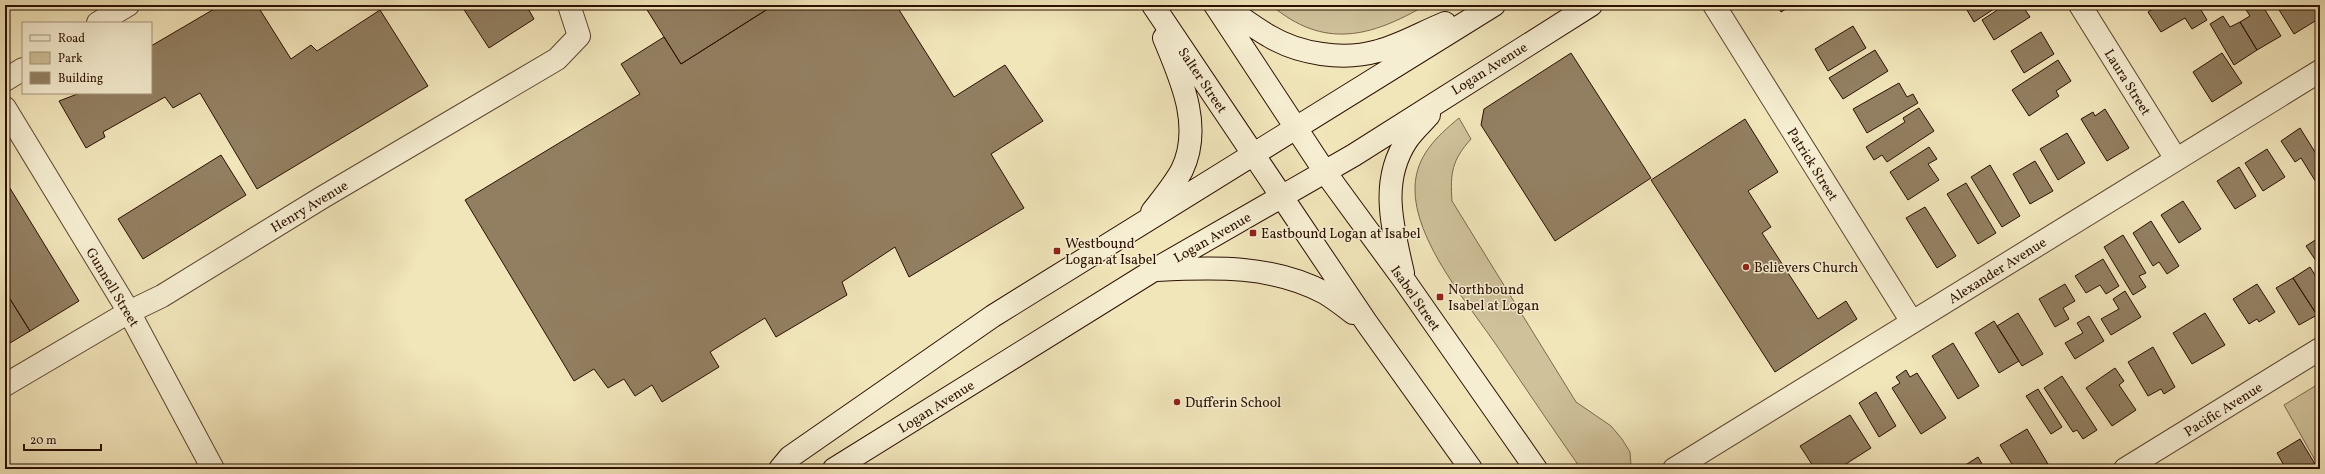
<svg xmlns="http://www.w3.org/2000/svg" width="2325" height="474" font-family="Vollkorn,serif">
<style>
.green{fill:#cfc19a;stroke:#7d684d}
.building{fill:#927f61;stroke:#2b1000}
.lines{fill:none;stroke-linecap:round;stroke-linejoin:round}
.minor-casing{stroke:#5c452e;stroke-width:24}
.tertiary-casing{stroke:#5c452e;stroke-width:24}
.secondary-casing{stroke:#2b1000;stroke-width:24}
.minor{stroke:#f6eed2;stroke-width:22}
.tertiary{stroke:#f6eed2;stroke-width:22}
.secondary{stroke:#f6eed2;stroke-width:22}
.poi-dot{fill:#8f2418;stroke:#f6eed2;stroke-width:1.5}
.labels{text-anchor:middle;stroke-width:3;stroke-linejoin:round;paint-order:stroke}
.street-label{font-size:14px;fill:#2b1000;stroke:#f6eed2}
.poi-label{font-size:14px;fill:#2b1000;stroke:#f6eed2;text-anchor:start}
</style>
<rect width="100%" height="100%" fill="#f1e5ba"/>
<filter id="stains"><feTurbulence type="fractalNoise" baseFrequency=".005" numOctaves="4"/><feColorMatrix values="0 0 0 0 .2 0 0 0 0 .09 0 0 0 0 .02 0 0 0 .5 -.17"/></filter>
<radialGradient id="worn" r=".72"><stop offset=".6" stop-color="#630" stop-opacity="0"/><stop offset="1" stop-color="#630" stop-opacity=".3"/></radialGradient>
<path class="green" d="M1271 5H1426C1371 37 1324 50 1271 5Z
M1459 118 1471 139C1452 160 1450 173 1452 201L1576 402 1611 426 1622 439 1630 452 1631 466 1626 469H1581C1553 429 1526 389 1499 349 1470 306 1413 240 1415 187 1416 156 1436 137 1459 118Z
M2320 383V469L2284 405Z"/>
<path class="building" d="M221 5H257L291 59 311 45 317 51 380 10 428 86 257 189 200 93 173 108 165 97 103 132 105 137 86 148 59 101 80 93H151V46Z
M461 5H526L534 19 489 48Z
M644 5H774L681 64Z
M774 5H896L954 97 1005 65 1043 121 991 154 1024 208 909 277 895 247 842 282 847 295 776 337 765 318 710 352 719 367 662 402 652 385 635 396 624 379 608 388 594 369 574 381 465 200 640 94 621 64 664 37 681 64Z
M1777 5H1793L1781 12Z
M1964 5H2000L1974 22Z
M2005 5H2022L2030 17 1994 40 1982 20Z
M2159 5H2198L2207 20 2192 29 2185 18 2161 32 2148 12Z
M2243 5H2262L2281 36 2257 50 2240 22 2250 16Z
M2276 5H2318L2320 18 2294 34Z
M2223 16 2230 27 2240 22 2257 50 2234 65 2210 24Z
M1853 26 1866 48 1828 71 1815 49Z
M2041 32 2054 54 2024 73 2011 51Z
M1875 50 1888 71 1843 99 1829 78Z
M1571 53 1651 178 1555 241 1481 125 1484 109Z
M2222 53 2242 83 2212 102 2193 72Z
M2058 60 2071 81 2056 91 2059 96 2029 116 2012 90Z
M1899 83 1907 97 1913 94 1918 103 1867 133 1853 109Z
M1919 108 1934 131 1887 162 1882 155 1874 160 1866 147 1905 122 1903 118Z
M2105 109 2129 148 2107 161 2081 119 2093 112 2095 116Z
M1745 119 1778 172 1748 191 1771 227 1762 233 1818 319 1846 301 1857 319 1775 372 1651 180Z
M2300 128 2320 160 2319 187 2301 158 2295 162 2281 141Z
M2067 133 2085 163 2058 180 2040 149Z
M1929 147 1937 159 1928 164 1939 180 1908 200 1890 172Z
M2267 149 2285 177 2263 191 2245 163Z
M221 155 246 195 143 259 118 219Z
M2035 161 2053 191 2030 204 2013 174Z
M1990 165 2020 216 2002 227 1971 177Z
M2239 167 2256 196 2235 209 2217 181Z
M5 180 79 301 30 331 5 291Z
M1966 183 1996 233 1978 244 1947 194Z
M2183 201 2201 229 2179 243 2161 215Z
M1925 207 1956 256 1937 268 1906 218Z
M2151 221 2179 266 2167 274 2159 262 2153 266 2133 233Z
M2123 235 2146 273 2139 276 2146 287 2133 295 2104 247Z
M2320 237V267L2306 246Z
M2103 259 2119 286 2106 294 2100 285 2086 293 2075 276Z
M2310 267 2320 283V312L2317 315 2293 278Z
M2293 278 2317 315 2299 325 2276 288Z
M2065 284 2075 301 2063 308 2069 319 2055 327 2039 299Z
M2257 284 2275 312 2259 322 2257 319 2249 324 2233 299Z
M5 291 30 331 5 346Z
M2125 291 2141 317 2111 335 2101 319 2119 309 2113 299Z
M2018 313 2043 354 2022 366 1997 326Z
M2205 313 2225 345 2192 364 2173 333Z
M2089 316 2104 341 2075 359 2065 343 2083 333 2077 323Z
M1994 321 2019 361 1999 373 1975 333Z
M1953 343 1979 386 1958 399 1932 356Z
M2153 347 2175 387 2164 394 2161 389 2148 396 2128 362Z
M2115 368 2124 381 2119 385 2136 410 2112 426 2086 388Z
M1906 370 1910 377 1917 373 1946 418 1921 434 1892 388 1900 383 1896 377Z
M2062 376 2097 430 2083 439 2077 430 2073 432 2044 388Z
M2038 389 2062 427 2051 434 2026 396Z
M1876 392 1896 426 1879 437 1859 403Z
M1850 415 1871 448 1838 469H1815L1800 446Z
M2027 429 2048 464 2039 469H2015L2000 445Z
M2300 439 2318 469H2286L2277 453Z
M1978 457 1985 469H1959Z"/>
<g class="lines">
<defs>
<path id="minor" d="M1714 5 1912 322
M2080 5 2176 159
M98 23 128 5
M5 80 23 69
M5 108 129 312 213 469
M5 385 129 312 162 296 323 197 557 59 579 36 569 5
M1674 469 2320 71"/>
<path id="tertiary" d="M2125 469 2320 349"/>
<path id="secondary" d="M1153 5 1366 322 1471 469
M1215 5 1325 172 1404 280 1536 469
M1223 5C1238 15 1253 27 1269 36 1299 54 1343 61 1378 51 1401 45 1423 32 1445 23
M1152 212C1162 199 1174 185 1182 170 1203 126 1181 79 1164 38
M1157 270C1215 267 1273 265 1325 293 1335 299 1344 306 1353 313
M1403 273C1393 228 1379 182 1407 140 1413 131 1422 123 1429 115
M780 469 790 457 993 316 1494 5
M834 469 1154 270 1354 155 1591 5"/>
</defs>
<use href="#minor" class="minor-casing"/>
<use href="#tertiary" class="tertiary-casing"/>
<use href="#secondary" class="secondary-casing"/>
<use href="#minor" class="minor"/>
<use href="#tertiary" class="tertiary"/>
<use href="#secondary" class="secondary"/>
</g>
<g class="poi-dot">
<rect x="1249" y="229" width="8" height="8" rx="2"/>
<rect x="1053" y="247" width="8" height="8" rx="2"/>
<circle cx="1746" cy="267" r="4"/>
<rect x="1436" y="293" width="8" height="8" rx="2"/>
<circle cx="1177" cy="402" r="4"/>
</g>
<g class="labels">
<g class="street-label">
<text transform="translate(1489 68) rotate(-32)" y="5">Logan Avenue</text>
<text transform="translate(1203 80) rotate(56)" y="5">Salter Street</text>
<text transform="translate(2128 82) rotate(58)" y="5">Laura Street</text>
<text transform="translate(1813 164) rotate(58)" y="5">Patrick Street</text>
<text transform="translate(309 206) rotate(-31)" y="5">Henry Avenue</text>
<text transform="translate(1212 237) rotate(-30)" y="5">Logan Avenue</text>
<text transform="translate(1997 270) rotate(-32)" y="5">Alexander Avenue</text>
<text transform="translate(113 287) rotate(59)" y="5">Gunnell Street</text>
<text transform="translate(1416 298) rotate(55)" y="5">Isabel Street</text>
<text transform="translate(936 406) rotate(-32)" y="5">Logan Avenue</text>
<text transform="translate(2223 409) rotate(-32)" y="5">Pacific Avenue</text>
</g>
<g class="poi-label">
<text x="1261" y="238">Eastbound Logan at Isabel</text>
<text x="1065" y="248">Westbound<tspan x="1065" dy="16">Logan at Isabel</tspan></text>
<text x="1754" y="272">Believers Church</text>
<text x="1448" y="294">Northbound<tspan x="1448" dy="16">Isabel at Logan</tspan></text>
<text x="1185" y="407">Dufferin School</text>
</g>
</g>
<rect width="2325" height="474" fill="none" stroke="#f1e5ba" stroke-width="20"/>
<rect x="6" y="6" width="2313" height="462" fill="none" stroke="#2b1000" stroke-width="2"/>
<rect x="10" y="10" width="2305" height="454" fill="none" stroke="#2b1000"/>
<rect x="22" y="22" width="130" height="72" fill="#f6eed2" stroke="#a5957e"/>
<rect x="30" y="35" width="20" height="6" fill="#f6eed2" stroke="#a5957e"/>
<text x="58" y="42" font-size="12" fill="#2b1000">Road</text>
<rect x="30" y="52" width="20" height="12" fill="#cfc19a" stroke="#a5957e"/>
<text x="58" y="62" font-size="12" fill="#2b1000">Park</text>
<rect x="30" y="72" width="20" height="12" fill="#927f61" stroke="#a5957e"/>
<text x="58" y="82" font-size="12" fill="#2b1000">Building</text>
<path d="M24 444v6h77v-6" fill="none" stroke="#2b1000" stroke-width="2"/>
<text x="30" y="444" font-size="12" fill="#2b1000" stroke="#f6eed2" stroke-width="3" paint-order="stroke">20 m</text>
<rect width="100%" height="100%" filter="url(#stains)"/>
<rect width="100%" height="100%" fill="url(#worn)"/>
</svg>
